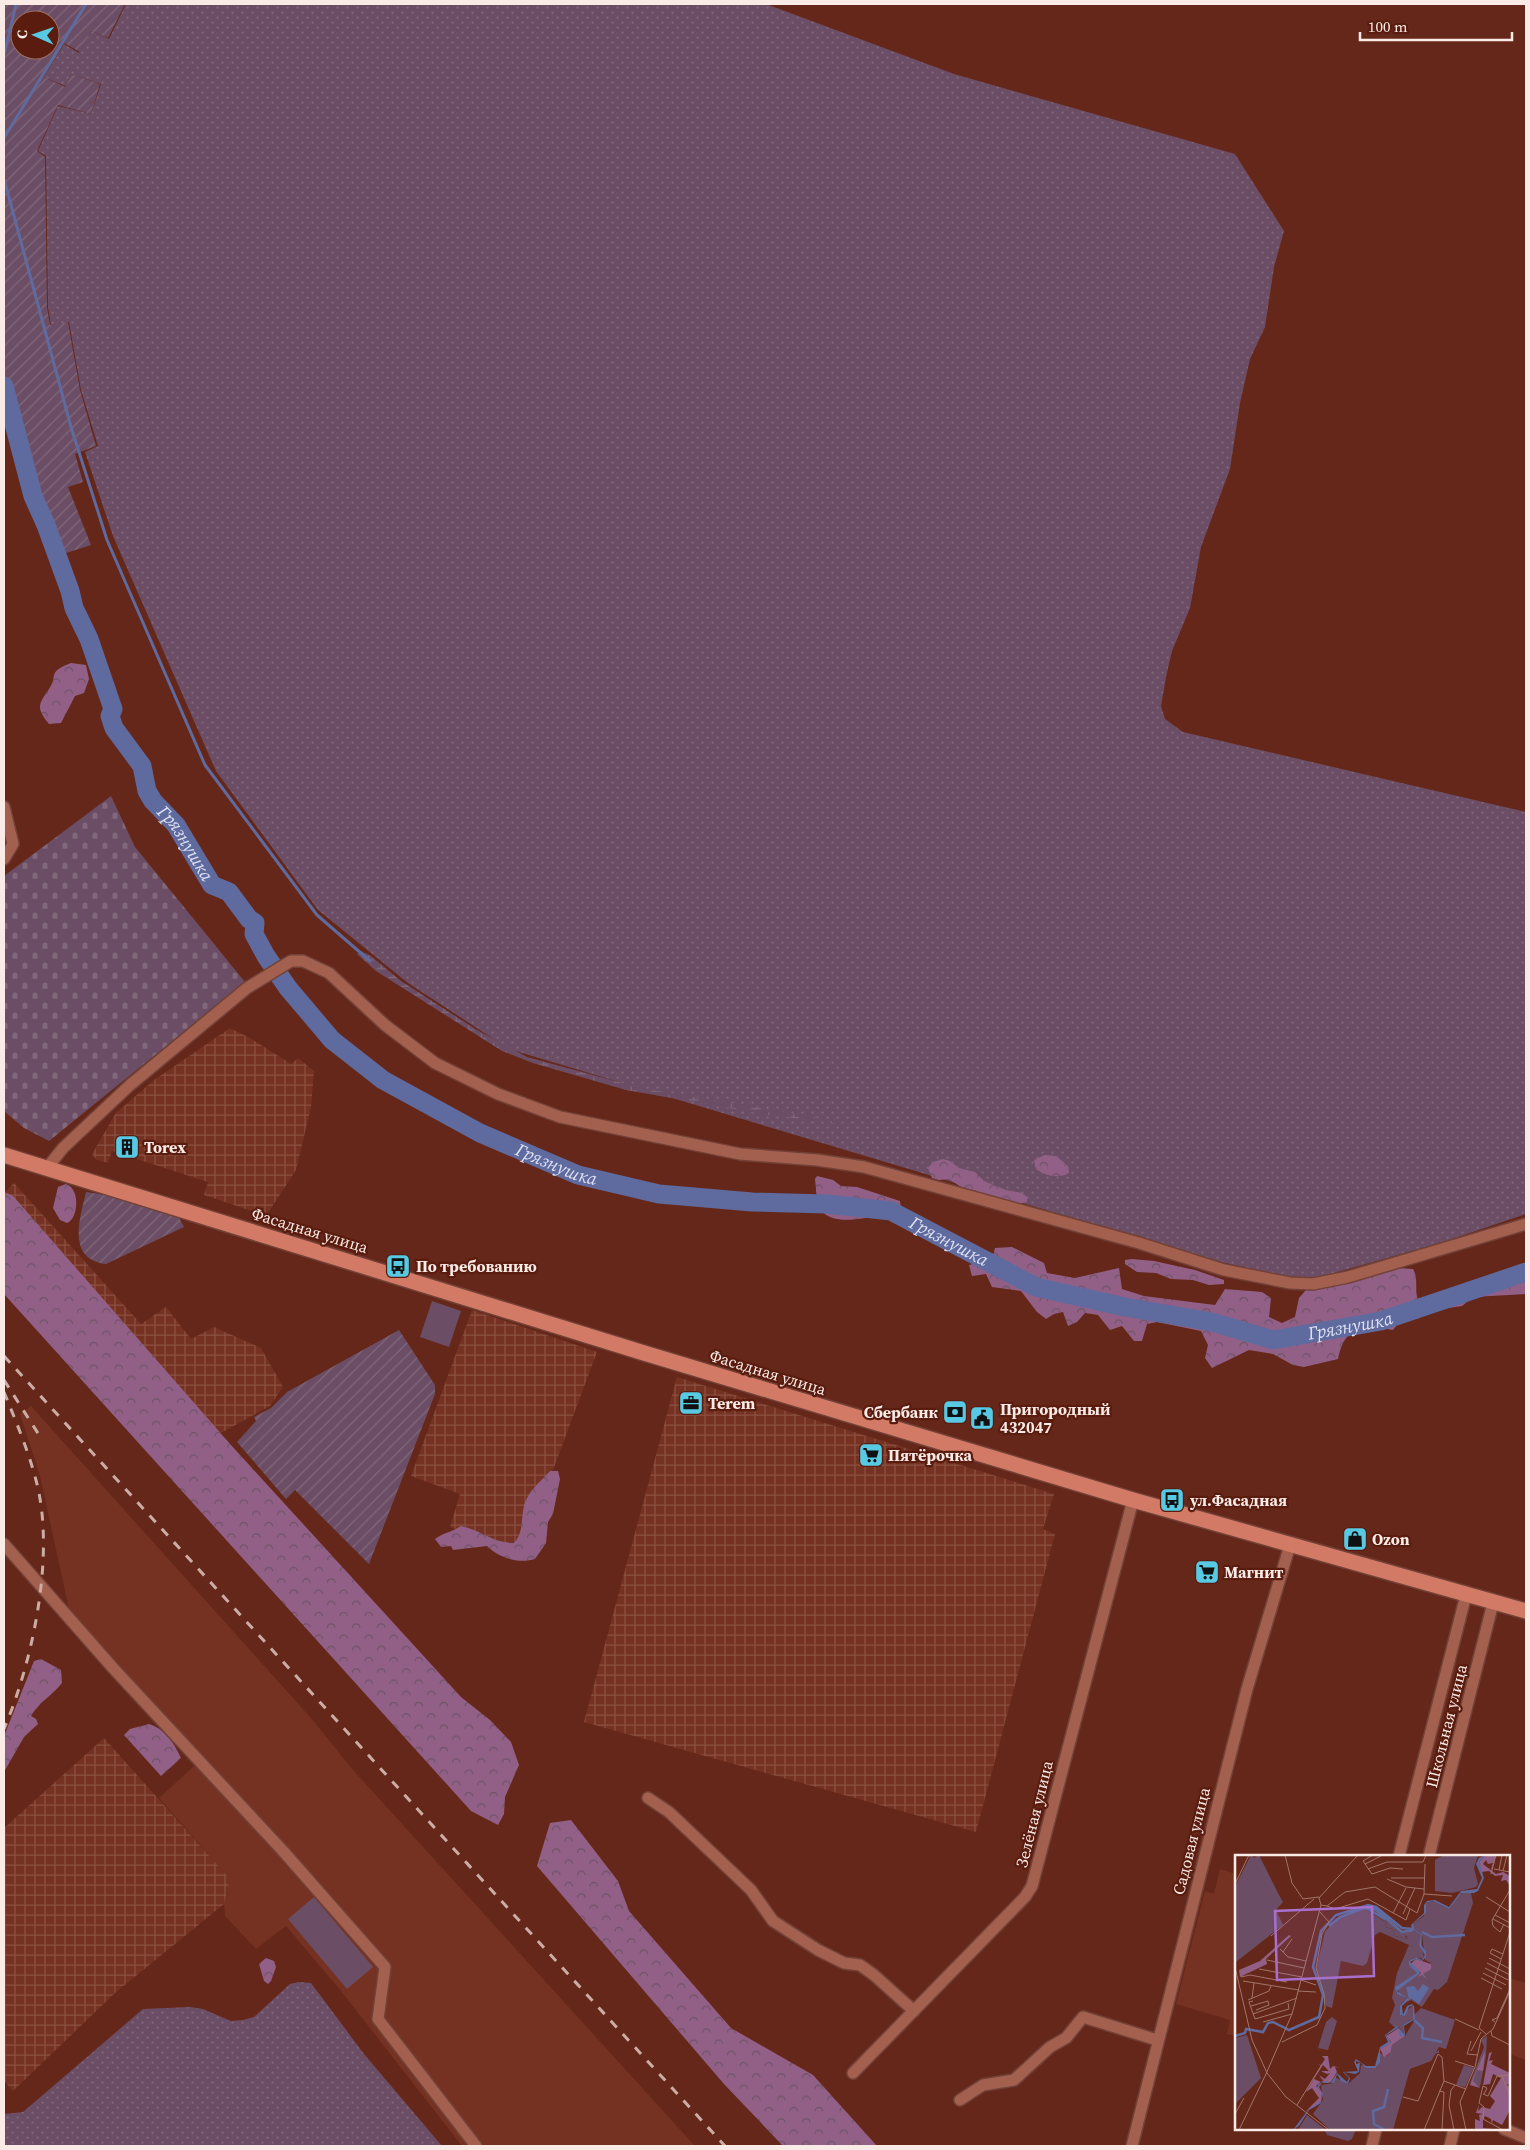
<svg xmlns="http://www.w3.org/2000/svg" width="1530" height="2150" font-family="'Source Serif 4',serif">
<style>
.built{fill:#753222}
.industrial{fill:url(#industrial-grid)}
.grass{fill:url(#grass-dots)}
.forest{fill:url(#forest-crowns)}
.wetland{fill:url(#wetland-marsh)}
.cemetery{fill:url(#cemetery-stones)}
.park{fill:#6b4e65}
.garden{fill:url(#garden-furrows);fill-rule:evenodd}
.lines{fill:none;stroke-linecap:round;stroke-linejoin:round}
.stream{stroke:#5f6a9f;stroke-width:3}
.river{stroke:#5f6a9f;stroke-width:19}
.minor-casing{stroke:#724137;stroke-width:14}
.major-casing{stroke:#724137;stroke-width:18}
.minor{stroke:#a3604f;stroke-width:11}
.major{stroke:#d27a65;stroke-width:15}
.rail{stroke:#ccada6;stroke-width:3;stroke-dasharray:9 9;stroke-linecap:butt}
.labels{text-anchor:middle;stroke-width:4.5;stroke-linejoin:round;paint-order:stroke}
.poi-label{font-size:16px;font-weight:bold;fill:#fbebe7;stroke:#591c0e;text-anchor:start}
.street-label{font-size:16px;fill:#fbebe7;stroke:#591c0e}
.water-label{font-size:18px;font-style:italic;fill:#dde1f2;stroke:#591c0e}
.inset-river{fill:none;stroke:#5f6a9f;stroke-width:2.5}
.inset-road{fill:none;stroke:#a1756b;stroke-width:1}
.view{fill:#a86fcd;fill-opacity:0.15;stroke:#a86fcd;stroke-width:2.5}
.inset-edge{fill:none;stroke:#fbebe7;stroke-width:2.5}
</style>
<defs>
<pattern id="industrial-grid" width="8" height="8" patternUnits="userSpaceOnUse" patternTransform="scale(1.25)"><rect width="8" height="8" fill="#753222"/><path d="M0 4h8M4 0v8" fill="none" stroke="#8a5042"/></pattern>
<pattern id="grass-dots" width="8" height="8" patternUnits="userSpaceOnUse" patternTransform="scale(1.25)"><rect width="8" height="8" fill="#6b4e65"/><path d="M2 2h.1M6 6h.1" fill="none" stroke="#81687b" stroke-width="1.8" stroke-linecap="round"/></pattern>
<pattern id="forest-crowns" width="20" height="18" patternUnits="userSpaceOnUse" patternTransform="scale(1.25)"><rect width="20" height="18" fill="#926087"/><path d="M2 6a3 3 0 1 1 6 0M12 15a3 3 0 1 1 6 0" fill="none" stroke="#6e5366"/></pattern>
<pattern id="wetland-marsh" width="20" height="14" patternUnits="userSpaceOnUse" patternTransform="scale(1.25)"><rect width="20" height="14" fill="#6b4e65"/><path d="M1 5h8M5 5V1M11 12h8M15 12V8" fill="none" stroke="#81687b"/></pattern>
<pattern id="cemetery-stones" width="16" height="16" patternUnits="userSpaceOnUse" patternTransform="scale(1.25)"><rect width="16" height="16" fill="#6b4e65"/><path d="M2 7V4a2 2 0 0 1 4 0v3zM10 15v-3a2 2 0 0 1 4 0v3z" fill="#81687b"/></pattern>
<pattern id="garden-furrows" width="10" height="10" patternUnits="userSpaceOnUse" patternTransform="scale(1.25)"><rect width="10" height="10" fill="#6b4e65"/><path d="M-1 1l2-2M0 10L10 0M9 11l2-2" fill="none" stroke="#81687b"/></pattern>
</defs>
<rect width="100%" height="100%" fill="#652719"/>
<path class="built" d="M31 1406 311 1718 353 1770 695 2146H462L341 1991 286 1926 256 1949 225 1916 224 1904 230 1879 159 1798 203 1758 69 1609 40 1476 20 1414Z
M1220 1869 1236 1874V2036L1227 2034 1230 2020 1176 2004 1205 1891 1214 1894Z
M1509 1978 1526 1983V2060L1509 2054Z"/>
<path class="industrial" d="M230 1028 250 1038 291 1064 298 1058 314 1071 311 1107 296 1170 266 1216 204 1195 208 1182 112 1151 108 1163 97 1160 92 1154 116 1113 154 1080Z
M14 1183 141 1324 166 1307 191 1339 214 1327 261 1348 283 1387 270 1406 210 1439 4 1206V1193Z
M472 1310 597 1352 553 1470 512 1550 450 1527 460 1494 411 1476Z
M677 1377 1054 1494 1043 1529 1055 1534 976 1832 584 1722Z
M104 1738 230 1879 224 1904 115 1993 13 2091 4 2081V1828Z"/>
<path class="grass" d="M126 4H766L954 74 1235 154 1284 231 1274 267 1265 327 1250 359 1240 403 1230 469 1201 547 1190 608 1172 651 1166 677 1161 706 1165 719 1183 732 1526 812V1214L1440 1243 1320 1277C1283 1280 1245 1267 1209 1259L509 1049 408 983 318 910 216 771 113 536 85 452 98 446 81 390 69 322 51 325 48 307 46 156 38 151 58 106 91 114 101 84 71 74 65 86 44 77 64 44 79 53 91 31 109 39Z
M299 1982 311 1983 364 2054 442 2146H4V2114L23 2112 143 2009 190 2007 203 2009 231 2021 243 2020 254 2017 290 1984Z"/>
<path class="forest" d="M71 663 86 665 89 679 84 693 75 696 61 723 49 724C36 708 38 705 49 689 59 674 46 673 71 663Z
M1045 1155 1056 1156 1068 1166 1069 1173C1058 1179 1046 1176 1036 1169L1034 1160Z
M943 1159 950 1161 959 1168 975 1172 984 1181 1006 1190 1022 1193 1027 1197V1202L1019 1204 964 1189 949 1179 939 1180 932 1178 928 1168 933 1162Z
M817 1176 833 1180 841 1186 857 1187 900 1201 901 1210C882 1214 829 1232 819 1206 816 1198 816 1187 815 1179Z
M66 1184C81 1189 78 1219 67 1223L60 1220 53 1208 58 1187Z
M7 1193 13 1196 231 1445 461 1697 490 1720 511 1742 519 1765 505 1797 504 1814 498 1825 471 1811 4 1294V1194Z
M1012 1247 1044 1263 1047 1273 1075 1278 1119 1268 1122 1289 1144 1296 1215 1305 1225 1289 1262 1292 1271 1298 1269 1317 1282 1323 1295 1317 1299 1298 1306 1290 1353 1282 1397 1268 1413 1269C1419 1279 1414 1289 1418 1300L1454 1292 1465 1285 1503 1273H1510L1518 1280 1526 1281V1294L1473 1297 1462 1306 1421 1312 1418 1319C1406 1317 1400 1320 1393 1330L1387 1329 1382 1322C1356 1328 1344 1330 1338 1359L1304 1367 1293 1365 1273 1354 1249 1350 1212 1368 1205 1358 1208 1345 1201 1331 1157 1322 1147 1324 1142 1341H1134L1122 1326 1110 1330 1098 1315 1085 1313 1077 1322 1068 1326 1063 1312 1054 1314 1046 1319 1037 1312 1021 1291 992 1287 986 1274 972 1276 969 1265 992 1259 995 1248Z
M1132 1259 1154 1261 1195 1270 1224 1280V1284L1209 1285 1193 1280 1171 1279 1156 1273 1137 1272 1125 1264V1260Z
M550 1471H558L560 1479 553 1514 548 1522 546 1543 535 1559C519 1564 499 1558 487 1546L453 1550 451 1546 441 1547 435 1539C443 1533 452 1532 461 1526 481 1530 492 1543 514 1543 526 1530 519 1513 527 1498 532 1488 543 1479 550 1471Z
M41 1659 61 1670 62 1683C53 1695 39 1702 31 1716L36 1719 38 1724 24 1737 4 1772V1736L34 1661Z
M149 1724C165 1729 174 1743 181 1758L161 1776 124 1735 130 1729Z
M571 1820 618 1881 629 1911 731 2028 813 2075 877 2146H783L724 2084 537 1866 550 1823Z
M266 1958 274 1961 276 1967 271 1981 268 1984 264 1981 259 1964Z"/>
<path class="wetland" d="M361 951 371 956 401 981 477 1030 527 1057 641 1088 824 1119 834 1120 833 1123 769 1115 626 1090 533 1063 502 1051 376 971 357 954Z"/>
<path class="cemetery" d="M111 796 135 847 245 982 49 1141 24 1128 4 1111V876Z"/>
<path class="park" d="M432 1301 461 1311 449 1347 420 1337Z
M314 1897 373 1967 347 1989 288 1919Z
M1324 2129H1356L1352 2139 1348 2141 1327 2135Z"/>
<path class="garden" d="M4 4H125L108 38 91 31 80 52 64 43 44 77 65 87 71 74 100 84 91 114 58 105 37 151 45 157 47 307 50 325 68 322 80 390 96 446 75 454 83 482 68 487 91 545 60 555 4 373ZM20 20H50V50H20Z
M86 1192 112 1196 179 1218 184 1227 106 1264C66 1259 80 1218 86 1192Z
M399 1330 435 1385V1394L369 1564 295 1490 286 1499 237 1442 256 1421 254 1417 271 1408 287 1392Z"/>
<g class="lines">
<path class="stream" d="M4 55 16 4
M4 138 86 4
M4 179 71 427 107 540 205 765 317 915 370 961"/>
<path class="river" id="s1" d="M4 386 33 496 46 525 70 591 74 608 89 639 113 709 110 716 114 728 142 766 147 791 153 801 176 825 212 885 229 892 249 919 255 923 254 934 266 956 288 988 332 1040 383 1080 480 1133 578 1175 659 1194 752 1202 827 1204 891 1211 1036 1287 1125 1307 1212 1322 1273 1340 1381 1321 1526 1272"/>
<defs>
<path id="minor" d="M4 807 13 844 4 859
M47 1168 63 1148 130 1085 247 988 291 961H303L329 973 385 1025 435 1063 498 1094 560 1117 740 1154 817 1160 864 1167 1139 1243 1224 1270 1290 1283 1313 1284 1348 1277 1526 1224
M4 1544 113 1668 283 1851 385 1967 378 2019 476 2146
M648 1798 669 1812 751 1890 773 1921 818 1950 844 1963 860 1965 874 1975 914 2011
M1399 1856 1466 1595
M1429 1856 1493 1603
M853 2073 1025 1897 1032 1886 1133 1500
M960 2100 983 2085 1014 2080 1050 2047 1066 2038 1083 2017 1157 2040
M1504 2129 1526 2138
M1132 2146 1247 1689 1290 1545
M1372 2146 1376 2129
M1450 2146 1454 2129"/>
<path id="major" d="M4 1155 644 1353 1133 1500 1526 1611"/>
</defs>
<use href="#minor" class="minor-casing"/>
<use href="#major" class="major-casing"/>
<use href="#minor" class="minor"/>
<use href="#major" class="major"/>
<path class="rail" d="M4 1356 725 2146
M4 1380 41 1438
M4 1392C17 1424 32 1459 39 1493 53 1565 32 1663 4 1729"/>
</g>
<defs>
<symbol id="building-square" viewBox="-11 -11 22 22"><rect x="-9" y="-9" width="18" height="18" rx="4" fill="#57c9e2" stroke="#591c0e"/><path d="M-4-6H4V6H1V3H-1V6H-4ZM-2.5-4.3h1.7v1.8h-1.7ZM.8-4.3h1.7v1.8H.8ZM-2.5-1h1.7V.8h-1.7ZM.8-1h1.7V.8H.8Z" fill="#111"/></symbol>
<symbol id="bus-square" viewBox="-11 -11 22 22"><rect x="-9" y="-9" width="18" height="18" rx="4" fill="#57c9e2" stroke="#591c0e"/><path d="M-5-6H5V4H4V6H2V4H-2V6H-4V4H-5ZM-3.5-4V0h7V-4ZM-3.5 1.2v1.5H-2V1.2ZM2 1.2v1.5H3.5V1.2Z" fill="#111"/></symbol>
<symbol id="office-square" viewBox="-11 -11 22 22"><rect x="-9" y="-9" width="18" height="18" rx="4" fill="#57c9e2" stroke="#591c0e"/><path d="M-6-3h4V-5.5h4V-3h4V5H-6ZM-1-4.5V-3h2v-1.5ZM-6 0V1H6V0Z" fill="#111"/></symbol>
<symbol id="bank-square" viewBox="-11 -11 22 22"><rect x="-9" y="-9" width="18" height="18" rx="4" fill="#57c9e2" stroke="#591c0e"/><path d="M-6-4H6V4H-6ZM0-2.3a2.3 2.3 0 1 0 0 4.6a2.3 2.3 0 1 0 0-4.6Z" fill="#111"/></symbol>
<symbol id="civic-square" viewBox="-11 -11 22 22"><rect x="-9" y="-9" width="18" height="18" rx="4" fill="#57c9e2" stroke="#591c0e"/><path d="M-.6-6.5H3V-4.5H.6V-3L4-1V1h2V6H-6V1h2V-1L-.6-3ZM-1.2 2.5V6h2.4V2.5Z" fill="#111"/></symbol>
<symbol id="supermarket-square" viewBox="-11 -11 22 22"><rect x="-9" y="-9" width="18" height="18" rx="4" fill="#57c9e2" stroke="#591c0e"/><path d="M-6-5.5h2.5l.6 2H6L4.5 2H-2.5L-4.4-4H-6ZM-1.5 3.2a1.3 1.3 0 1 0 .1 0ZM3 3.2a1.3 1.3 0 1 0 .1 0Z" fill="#111"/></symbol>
<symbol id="shop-square" viewBox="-11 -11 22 22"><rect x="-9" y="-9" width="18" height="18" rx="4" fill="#57c9e2" stroke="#591c0e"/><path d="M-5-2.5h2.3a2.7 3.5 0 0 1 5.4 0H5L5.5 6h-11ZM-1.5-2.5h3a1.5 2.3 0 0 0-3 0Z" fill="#111"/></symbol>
</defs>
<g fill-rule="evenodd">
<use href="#building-square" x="113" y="1133" width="28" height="28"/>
<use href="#bus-square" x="384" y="1252" width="28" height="28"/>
<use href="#office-square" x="677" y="1389" width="28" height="28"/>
<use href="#bank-square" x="941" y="1398" width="28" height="28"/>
<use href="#civic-square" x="968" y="1404" width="28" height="28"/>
<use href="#supermarket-square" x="857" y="1441" width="28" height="28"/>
<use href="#bus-square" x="1158" y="1486" width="28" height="28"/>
<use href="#shop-square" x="1341" y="1525" width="28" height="28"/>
<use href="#supermarket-square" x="1193" y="1558" width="28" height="28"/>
</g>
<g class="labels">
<g class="poi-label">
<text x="144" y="1153">Torex</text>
<text x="416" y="1272">По требованию</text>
<text x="708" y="1409">Terem</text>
<text x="1000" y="1415">Пригородный<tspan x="1000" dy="18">432047</tspan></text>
<text x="938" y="1418" text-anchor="end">Сбербанк</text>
<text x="888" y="1461">Пятёрочка</text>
<text x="1190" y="1506">ул.Фасадная</text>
<text x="1372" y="1545">Ozon</text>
<text x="1224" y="1578">Магнит</text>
</g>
<g class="street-label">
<text transform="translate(310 1230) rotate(17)" y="6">Фасадная улица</text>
<text transform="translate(768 1372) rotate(17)" y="6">Фасадная улица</text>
<text transform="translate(1446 1726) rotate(-76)" y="6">Школьная улица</text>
<text transform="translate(1034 1814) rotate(-76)" y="6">Зелёная улица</text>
<text transform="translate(1191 1841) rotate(-76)" y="6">Садовая улица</text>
</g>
<g class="water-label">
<text dy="6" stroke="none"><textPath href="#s1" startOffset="500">Грязнушка</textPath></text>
<text dy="6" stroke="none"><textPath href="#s1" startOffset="1010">Грязнушка</textPath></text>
<text dy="6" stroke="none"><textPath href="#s1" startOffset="1415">Грязнушка</textPath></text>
<text dy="6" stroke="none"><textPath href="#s1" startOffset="1835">Грязнушка</textPath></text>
</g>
</g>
<g transform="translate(1235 1855)">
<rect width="275" height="275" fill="#652719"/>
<path d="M16 0 19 3 24 0 44 40 48 47 41 55 48 70 1 107 0 31ZM231 36 236 38 238 48 212 127 203 135 199 134 187 152 176 145 172 147 174 144 164 138 162 132 184 117 190 118 196 108 190 105 187 79 180 75 178 69 189 61 191 48 198 46 214 54 224 40ZM130 54 151 67 150 72 158 74 160 81 173 84 170 79 177 74 186 80 189 104 180 102 174 107 183 118 162 131 161 138 172 143 166 149V161L178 150V164L168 170 169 179 164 172H159L154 167 160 150 157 143 162 118 174 90 145 77 140 80 132 108 128 111 106 106 97 153 91 151 81 114 90 77 102 63ZM186 153 220 165 211 194 204 192 201 197 204 195V198H201L196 206 175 214 158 275H95L78 259 88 245 86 230 99 228 100 222 113 229 125 218 126 210 142 213 145 198 151 201 156 197 157 190 170 181 180 164 179 160ZM12 180 26 223 0 249V183ZM252 181 251 201 245 232 235 228 249 192 246 185ZM72 260 91 275H63Z" fill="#6b4e65"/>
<path d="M251 0H261L258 11 257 14H256L258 8 253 9 251 5 248 9 261 19 268 17 275 21V31L271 25 266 26 268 20 260 21 254 16 246 17 244 7ZM54 80 56 81 31 104 32 109 5 122 4 115 25 106ZM181 104 196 109V114L188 119 192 124 187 120 183 122 186 118 175 109ZM164 173 170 181 157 190 156 197 149 202 145 194 156 187 151 181ZM250 196 248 216 242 215 238 226 245 233 235 230ZM257 197 254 206 258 205 256 209 275 218V229L271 230 275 231V255L267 270 258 265 257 269 256 264 250 261 248 265V273L268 275H240V264L245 266 244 260 248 259 241 258 244 249 243 256 247 252 255 254 260 246 255 241 266 223 258 219 255 229 248 230 254 198ZM87 201H93L95 214 98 211 106 213 100 212 102 217 96 227H86L89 225 83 223 87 224 84 220 90 224 95 218 92 219 86 216H94L88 210 79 224 86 227 81 231 87 237 86 246 81 251 71 256 84 243 77 233 71 237 86 211 83 209 86 210 90 204 87 201 83 208Z" fill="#926087"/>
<path d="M138 224 153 234 155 250 154 262 147 261 153 266 146 268V263H143L144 275H140L135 257 147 251 150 244 142 232 141 244 135 245 134 226Z" fill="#6b4e65"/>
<path d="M97 162 102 166 93 195 83 193 91 167ZM229 210 239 213 230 232 221 230Z" fill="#6b4e65"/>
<path d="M209 0H243L239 13 243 29 241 32 217 38 200 36V5ZM132 50 140 52 163 74 174 78 170 81 173 84 160 81 158 74 150 72 151 67 134 55 112 56Z" fill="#6b4e65"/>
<path d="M251 0 244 7 249 23 243 36 239 38H226L214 54 198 46 191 48V58L178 69 180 75 187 79 186 90 191 96V102L187 106 181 104 175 107 184 115V119L162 136 174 144 171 132 179 131 183 136 188 129 194 133 184 149 176 143 167 151 168 160 172 151 177 149 179 151 180 164 169 171 170 180 165 182 163 173 151 180 156 188 145 194V207L141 213H131L126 208 121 206V209L125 208 124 217 120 219 109 217 115 223 113 229 106 226 102 219 99 228H87L84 232 88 239 86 248 74 255 64 271 58 275 73 255 86 246 87 237 82 232 84 229 91 226 96 228 102 218 112 227 114 223 108 217 123 216 119 207 121 204 131 211H140L145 192 153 187 150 180 162 171 169 179 168 170 178 164V150L174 152 170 161 165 160V151L172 143 162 139 160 132 182 118 174 110V106L181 102 187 105 190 100 184 90 186 80 177 74 176 70 189 58V50L192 46 200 45 214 52 226 36 242 34 247 23 241 9 244 3Z" fill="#5f6a9f"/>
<path class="inset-river" d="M131 53 150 64M94 71 105 62 132 52 140 54 167 77 178 75M187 77 197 82 230 80M179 165 188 173 187 183 207 187M0 181 10 178 11 174 28 177 33 168 38 167 54 175 84 162 88 140 78 112 86 76 101 60 133 50 141 52 167 73 178 74M150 275 139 269 138 256 149 252 153 234"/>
<path class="inset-road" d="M50 0 57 28 68 44 84 42M138 0 128 6 137 19 155 13 168 14M130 9 148 0M133 14 152 7H188L191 0M259 14 275 17M264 15 267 0M268 16 272 0M256 19 261 0M156 23H190M152 24 171 32 189 34M0 29 14 0M189 39 217 41M251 42 275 57M86 50 92 51 110 37 140 32 182 58 189 39 190 9M92 51 100 54 133 44 171 65 175 54M158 58 171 33M168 59 180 33M260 60 275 68M258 64 275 73M269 69 265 77 258 71 257 65 275 35M36 81 79 44M45 94 53 102 71 106M48 97 57 84M254 103 275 114M266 104 255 98 257 94 268 99M32 105 69 113M252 108 275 120M0 112 17 185 32 218 51 242 94 275M250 113 273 125M24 114 67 122M248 118 271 130M6 122 15 120 52 127M246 123 267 134M66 125 81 130M8 126 64 135M63 136 81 137M17 143 19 128M13 145 34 136 36 131M18 146 14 147 20 164 54 154 53 148M16 151 33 146 34 150 21 155M18 159 62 143M220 164 244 175M28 167 57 159M260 167 257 165 262 163 275 134M256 176 257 181 275 190M251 179 244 173 275 77M236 186 232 199 243 200M47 187 82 170 90 153 89 139 81 113 87 79 94 67 84 56M236 196 246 177M220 206 239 212M31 219 57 159 86 50 84 43 123 0M267 221 275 241M204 236 209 237 207 275M248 239 253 241 262 221 275 220M249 239 252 233 248 231 244 248 249 252 248 264 268 275M168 242 183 246 203 199 207 202 209 226 231 234M62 250 86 211M0 259 9 243M4 275 31 219M189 275 209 226M219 275 214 250 216 235 220 230M231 275 225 247 240 212 246 184 258 174 275 136"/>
<path class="view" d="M137 52 139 121 42 125 40 56Z"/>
<rect width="275" height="275" class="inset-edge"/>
</g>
<rect width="1530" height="2150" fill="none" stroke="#fbebe7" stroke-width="10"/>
<g transform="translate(35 35) rotate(272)"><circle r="24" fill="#591c0e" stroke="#9a6f65"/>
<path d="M0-4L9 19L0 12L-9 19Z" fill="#57c9e2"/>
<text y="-8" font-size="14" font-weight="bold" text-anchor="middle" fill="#fbebe7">С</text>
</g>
<path d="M1360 32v8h152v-8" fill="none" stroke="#fbebe7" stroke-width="2.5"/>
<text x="1368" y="32" font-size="15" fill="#fbebe7" stroke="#591c0e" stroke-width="4" paint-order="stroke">100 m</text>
</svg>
